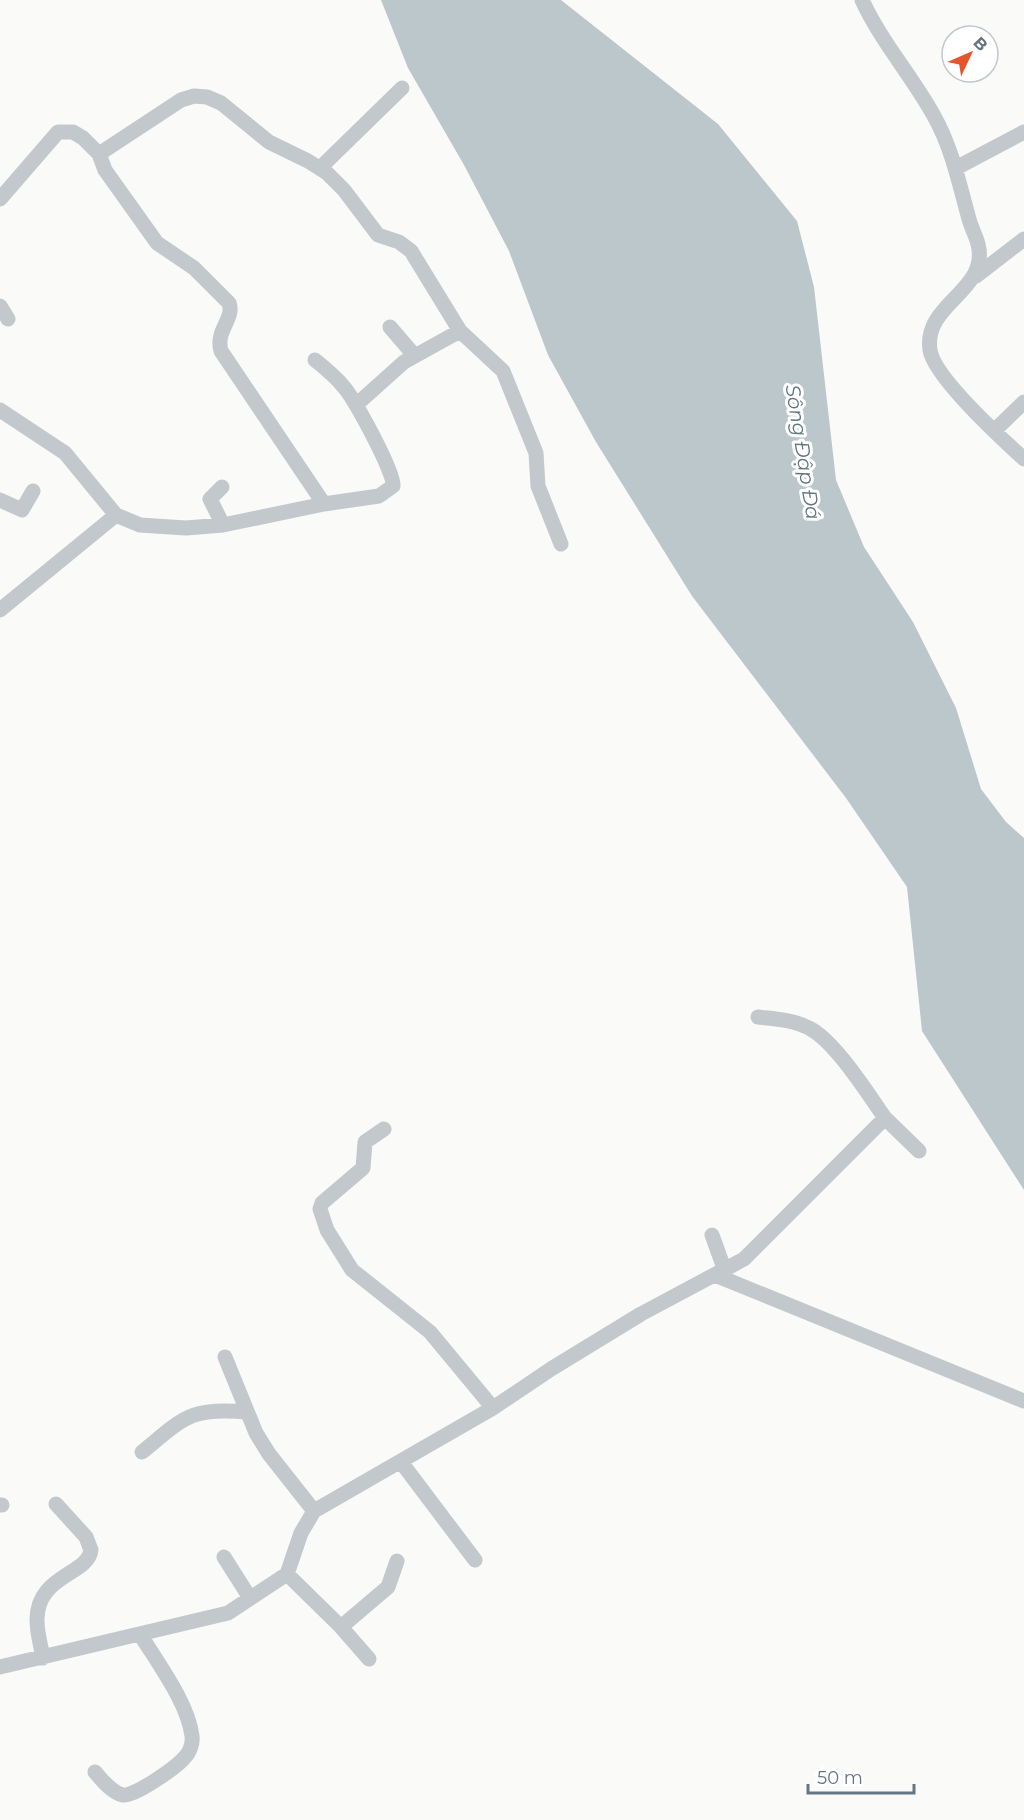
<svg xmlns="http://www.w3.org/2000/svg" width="1024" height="1820" font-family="Montserrat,sans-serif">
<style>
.water{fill:#bbc7cb}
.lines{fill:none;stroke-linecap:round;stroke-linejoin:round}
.street{stroke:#c3c8cc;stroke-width:15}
.labels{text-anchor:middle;stroke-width:6;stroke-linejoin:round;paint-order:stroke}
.water-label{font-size:20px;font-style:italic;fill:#60757c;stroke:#fff}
</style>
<rect width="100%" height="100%" fill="#fafaf8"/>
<path class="water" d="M381 0H561L718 124 797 221 814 287 836 480 864 547 913 622 956 708 981 789 1006 822 1024 838V1190L922 1031 907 887 846 798 692 596 596 442 548 355 509 251 464 165 408 68Z"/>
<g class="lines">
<path class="street" d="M862 0C882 43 912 76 934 116 952 148 959 183 969 219 971 227 976 236 978 244 990 291 923 303 930 350 934 377 1002 439 1024 459
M99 154 181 100 194 96 207 97 221 103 269 142 308 161 327 173 344 190 378 235 399 242 411 251 460 331 503 371 536 453 538 486 561 544
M320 168 402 88
M956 168 1024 132
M0 199 58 132H73L83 138 99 154 105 170 157 243 194 268 229 303C235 319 215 330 221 351L324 504
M976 276 1024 239
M0 306 8 319
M390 327 414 355
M356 405 404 362 460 331
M0 410 65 453 116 515 140 525 186 528 223 525 324 504 379 496 393 486C395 473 354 398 343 386 335 376 325 368 315 360
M995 430 1024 402
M222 487 210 499 223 525
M0 500 22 510 33 491
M0 610 116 515
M885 1118 919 1151
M384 1129 365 1142 363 1168 322 1203 320 1209 327 1230 352 1270 430 1332 493 1408
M712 1235 725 1271
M715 1275 1024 1401
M225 1357 256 1433 269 1454 314 1511
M142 1452C185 1417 190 1407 247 1412
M401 1462 475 1560
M0 1505H2
M224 1557 250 1598
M287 1574 341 1627 369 1659
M341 1627 388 1587 397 1561
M43 1658C41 1646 37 1633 37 1621 36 1575 88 1575 91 1550L86 1537 56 1504
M0 1667 228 1613 287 1574 301 1533 314 1511 493 1408 551 1369 641 1314 744 1259 885 1118C868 1094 835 1041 809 1028 794 1020 775 1019 758 1017
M95 1772C102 1780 112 1793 123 1795 134 1797 177 1767 185 1757 190 1752 193 1743 192 1736 188 1703 157 1662 140 1634"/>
</g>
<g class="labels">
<g class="water-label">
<text transform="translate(803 452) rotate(81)" y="7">Sông Đập Đá</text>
</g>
</g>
<g transform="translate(970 54) rotate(46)"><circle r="28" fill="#ffffff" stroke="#c1c8cd" stroke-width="1.5"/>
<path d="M0-4.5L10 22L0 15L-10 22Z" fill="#e4572e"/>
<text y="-9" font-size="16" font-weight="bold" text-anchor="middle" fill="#657683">B</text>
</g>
<path d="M808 1784v9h106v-9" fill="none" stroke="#657683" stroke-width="3"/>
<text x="817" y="1784" font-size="18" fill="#657683" stroke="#ffffff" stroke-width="4.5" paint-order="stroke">50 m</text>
</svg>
